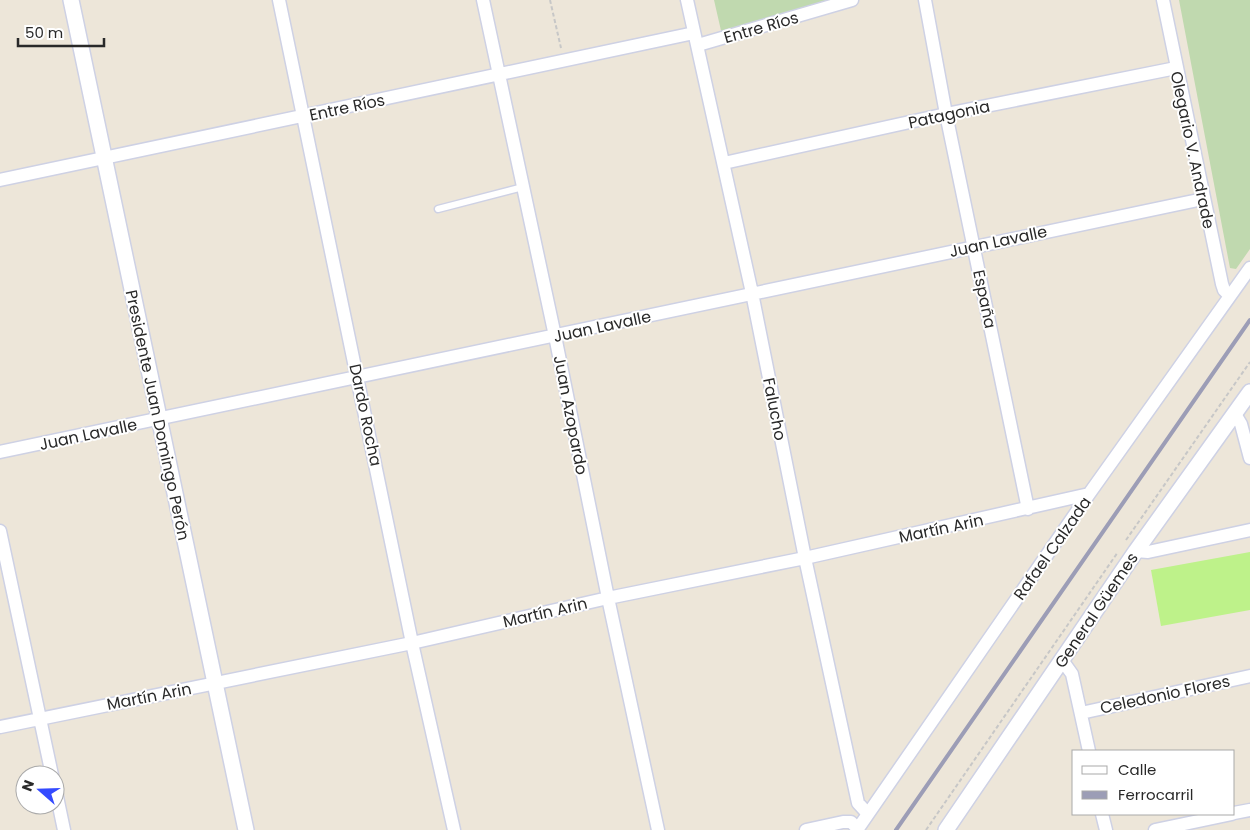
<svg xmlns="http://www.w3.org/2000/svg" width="1250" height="830" font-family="Poppins,sans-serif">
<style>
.cemetery{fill:#c0d9af}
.pitch{fill:#bef28a}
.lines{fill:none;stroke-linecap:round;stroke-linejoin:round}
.service-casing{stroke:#ced1e4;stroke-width:9}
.minor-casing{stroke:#ced1e4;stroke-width:15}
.tertiary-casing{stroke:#ced1e4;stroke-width:18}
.path{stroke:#c7c7c7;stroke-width:2;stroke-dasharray:4 2.5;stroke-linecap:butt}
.service{stroke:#fff;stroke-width:6}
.minor{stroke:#fff;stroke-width:12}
.tertiary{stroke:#fff;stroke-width:15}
.rail{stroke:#9c9db6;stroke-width:4}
.labels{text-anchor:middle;stroke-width:4;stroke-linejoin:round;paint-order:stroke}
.street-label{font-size:16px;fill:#292929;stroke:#fff}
</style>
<rect width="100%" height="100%" fill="#ede6d9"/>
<path class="cemetery" d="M714 0H832L722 35Z
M1179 0H1250V249L1236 269 1230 268Z"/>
<path class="pitch" d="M1250 552V610L1161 626 1151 570Z"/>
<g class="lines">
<defs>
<path id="service" d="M438 209 523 187"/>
<path id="minor" d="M279 0 412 643 454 830
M483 0 555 336 608 598 658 830
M687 0 752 293 805 558 858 803 868 814
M925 0 946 114 1028 509
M1163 0 1222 284 1224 290 1230 296
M698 45 852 0
M724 163 946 114 1176 68
M0 180 694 33
M1235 414 1241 424 1250 458
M0 452 1203 199
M0 531 52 775
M1136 551 1148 552 1250 530
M1062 660 1072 674 1089 751
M1081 713 1250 676
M0 727 412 643 608 598 805 558 1089 494
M55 787 64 830
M1234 813 1250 810
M1102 814 1106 830
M806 830 843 822H851L858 829
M857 830 1089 494 1250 268
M1155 830 1232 814"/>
<path id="tertiary" d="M71 0 246 830
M946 830 1136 551 1250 392"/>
</defs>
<use href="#service" class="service-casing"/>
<use href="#minor" class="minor-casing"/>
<use href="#tertiary" class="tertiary-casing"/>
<path class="path" d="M550 0 561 48
M1126 540 1250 362
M926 830 1118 552"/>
<use href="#service" class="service"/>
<use href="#minor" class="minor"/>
<use href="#tertiary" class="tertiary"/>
<path class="rail" d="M896 830 1250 320"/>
</g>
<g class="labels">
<g class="street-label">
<text transform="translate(761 27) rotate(-16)" y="6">Entre Ríos</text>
<text transform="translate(347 107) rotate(-12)" y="6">Entre Ríos</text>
<text transform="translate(949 114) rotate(-12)" y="6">Patagonia</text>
<text transform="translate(1193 150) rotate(78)" y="6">Olegario V. Andrade</text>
<text transform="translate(998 241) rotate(-12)" y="6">Juan Lavalle</text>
<text transform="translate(985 299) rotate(78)" y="6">España</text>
<text transform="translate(602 326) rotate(-12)" y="6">Juan Lavalle</text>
<text transform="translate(775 409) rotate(79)" y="6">Falucho</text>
<text transform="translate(158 415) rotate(78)" y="6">Presidente Juan Domingo Perón</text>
<text transform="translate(366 415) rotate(78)" y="6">Dardo Rocha</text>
<text transform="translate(571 415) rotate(79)" y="6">Juan Azopardo</text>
<text transform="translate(88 434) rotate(-12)" y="6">Juan Lavalle</text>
<text transform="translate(941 528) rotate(-12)" y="6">Martín Arin</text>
<text transform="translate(1052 548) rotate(-55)" y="6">Rafael Calzada</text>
<text transform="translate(1096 610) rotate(-56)" y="6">General Güemes</text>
<text transform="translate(545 612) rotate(-13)" y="6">Martín Arin</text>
<text transform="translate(1165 694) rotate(-12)" y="6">Celedonio Flores</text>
<text transform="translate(149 696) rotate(-11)" y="6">Martín Arin</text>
</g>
</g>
<rect x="1072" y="750" width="162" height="65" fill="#ffffff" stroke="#a9a9a9"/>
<rect x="1082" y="766" width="25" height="8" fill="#ffffff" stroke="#a9a9a9"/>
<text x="1118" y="775" font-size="15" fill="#292929">Calle</text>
<rect x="1082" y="791" width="25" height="8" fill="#9c9db6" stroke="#a9a9a9"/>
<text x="1118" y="800" font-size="15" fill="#292929">Ferrocarril</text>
<g transform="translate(40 790) rotate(290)"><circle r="24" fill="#ffffff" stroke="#a9a9a9"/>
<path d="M0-4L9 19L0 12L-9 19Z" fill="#344aff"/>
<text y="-8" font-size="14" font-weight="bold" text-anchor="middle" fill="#292929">N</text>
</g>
<path d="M18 38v8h86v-8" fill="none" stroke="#292929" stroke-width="2.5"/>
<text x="25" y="38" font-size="15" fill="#292929" stroke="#ffffff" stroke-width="4" paint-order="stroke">50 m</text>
</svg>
